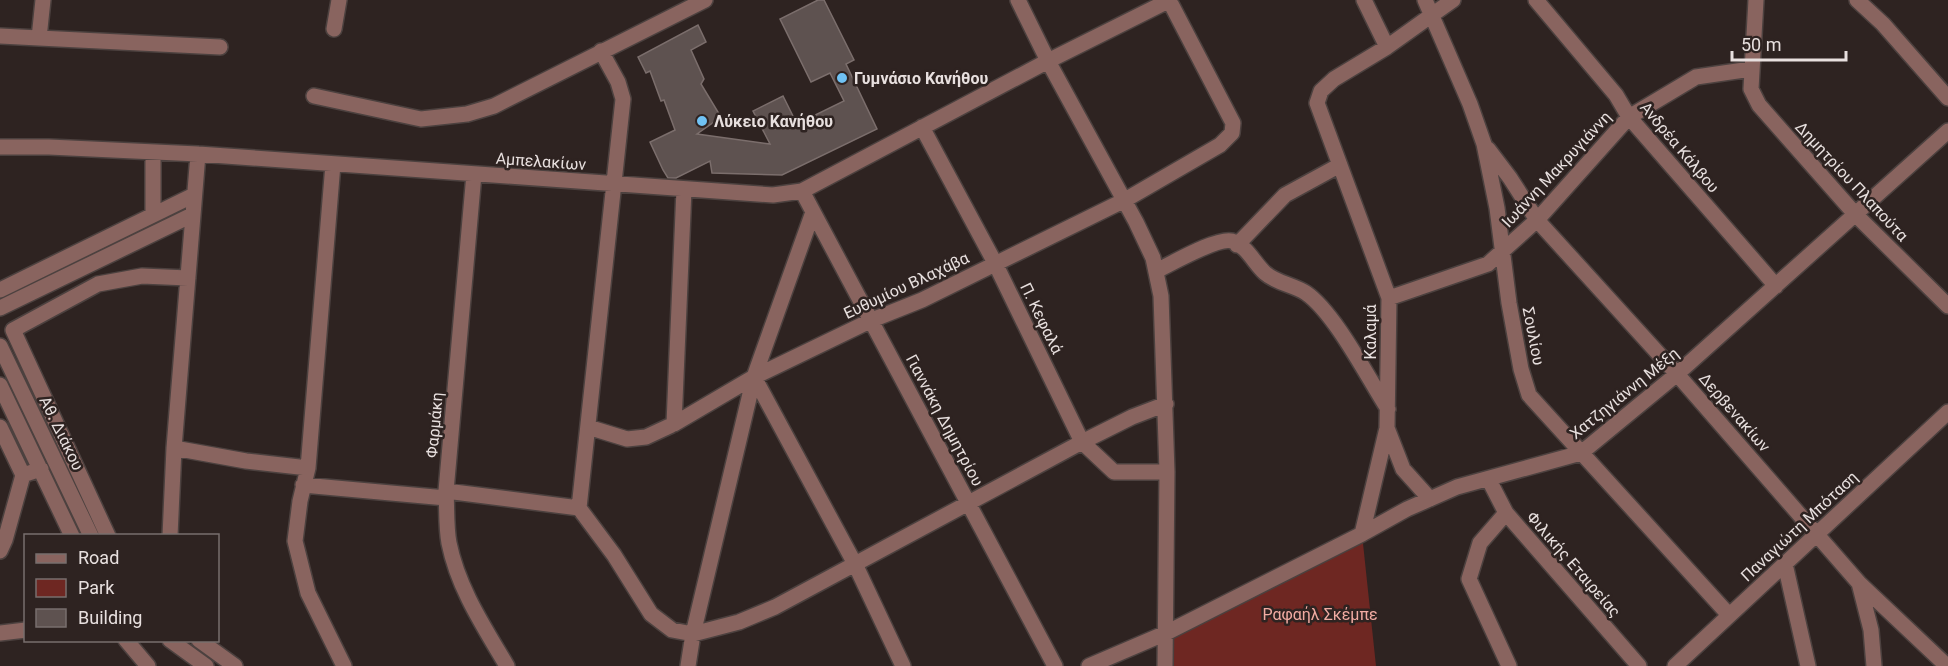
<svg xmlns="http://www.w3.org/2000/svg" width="1948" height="666" font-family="Roboto,sans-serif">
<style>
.green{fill:#6e2722}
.building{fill:#5e5250;stroke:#7b6e6c;stroke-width:1.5}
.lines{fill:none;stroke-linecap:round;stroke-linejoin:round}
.minor-casing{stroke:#4c413f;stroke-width:18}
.minor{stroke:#89645f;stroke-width:15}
.poi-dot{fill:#70c2f4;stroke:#2e2321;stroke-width:2}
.labels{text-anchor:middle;stroke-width:5;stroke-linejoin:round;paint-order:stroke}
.poi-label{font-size:16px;font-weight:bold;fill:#e8e0df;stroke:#2e2321;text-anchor:start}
.street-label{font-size:16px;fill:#e8e0df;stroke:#2e2321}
.park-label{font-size:16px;fill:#f1aba2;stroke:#2e2321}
</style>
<rect width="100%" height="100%" fill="#2e2321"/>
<path class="green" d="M1362 534 1376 666H1165L1166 633Z"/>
<path class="building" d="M818 0H824L854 60 846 64 877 129 782 175 712 173 710 161 676 178H668L663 170 650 142 675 130 664 100 661 101 650 71 646 73 638 57 698 25 706 42 691 50 704 79 701 84 721 117 697 134 770 144 753 111 783 96 797 124 844 101 830 73 811 82 780 19Z"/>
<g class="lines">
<defs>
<path id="minor" d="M1018 0 1048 61 1136 222 1153 258 1161 296 1167 472 1165 666
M1364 0 1387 47
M1425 0 1470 104 1484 144 1497 208 1509 303 1521 369 1529 395 1729 615
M1536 0 1616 95 1629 117 1776 286
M1756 0 1751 89 1759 105 1855 214 1948 306
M1857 0 1883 24 1948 98
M334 29 339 0
M0 36 39 38 43 0
M39 38 220 47
M601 51 618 82 623 99 579 508 614 555 651 614 672 630 693 634 739 622 775 607 1082 442 1132 417 1166 404
M314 96 421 119 467 114 494 106 705 0
M922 127 995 263 1082 442 1114 472H1167
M0 147H49L198 154 773 195 802 191 1048 61 1170 0
M1488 149 1510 178 1537 220 1677 374 1859 583 1947 666
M153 154V215
M333 164 308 468 300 501 295 541 308 593 344 666
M474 174 446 491C447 508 446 527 449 543 458 588 484 627 507 666
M802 191 1055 666
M1237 245 1285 195 1340 165
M1156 271C1171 264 1217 237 1232 241 1247 246 1254 263 1265 273 1276 283 1294 285 1306 293 1335 313 1368 378 1388 409
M0 290 194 195
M1389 298 1488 264 1537 220 1629 117 1696 77 1751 69
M0 308 192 215
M0 346 91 536
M754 377 855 564 903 666
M0 385 72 536
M674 424 684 189
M0 427 23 475
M588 427 627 439 646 437 674 424 754 377 872 320 922 300 1125 200 1220 145 1232 133 1233 123 1169 0
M1387 428 1403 469 1430 499
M174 448 246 461 308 468
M1489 480 1506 513 1639 666
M303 485 446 498
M446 491 579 508
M1506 513 1480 543 1469 579 1509 666
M1362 534 1387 428 1389 298 1317 103 1321 91 1334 79 1387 47 1453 0
M108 536 13 330 98 284 142 276 188 278
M170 536 174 448 198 154
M0 551 5 540 23 475 41 469
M1785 564 1808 666
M1859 583 1871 630 1874 666
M0 633 26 630
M126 640 148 666
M170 640 206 666
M199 640 235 666
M688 666 693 634 754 377 813 212
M1089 666 1166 633 1362 534 1407 509 1457 487 1581 453 1677 374 1948 131
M1675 666 1948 412"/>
</defs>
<use href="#minor" class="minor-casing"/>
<use href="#minor" class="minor"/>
</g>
<g class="poi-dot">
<circle cx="842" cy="78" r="6"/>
<circle cx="702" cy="121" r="6"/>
</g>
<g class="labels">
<g class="poi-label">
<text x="854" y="84">Γυμνάσιο Κανήθου</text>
<text x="714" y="127">Λύκειο Κανήθου</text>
</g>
<g class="street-label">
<text transform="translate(1680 147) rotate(50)" y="6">Ανδρέα Κάλβου</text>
<text transform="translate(541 161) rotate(4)" y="6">Αμπελακίων</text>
<text transform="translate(1556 169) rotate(-47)" y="6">Ιωάννη Μακρυγιάννη</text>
<text transform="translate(1852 181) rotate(47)" y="6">Δημητρίου Πλαπούτα</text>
<text transform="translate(906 285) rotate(-25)" y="6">Ευθυμίου Βλαχάβα</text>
<text transform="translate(1042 318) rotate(64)" y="6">Π. Κεφαλά</text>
<text transform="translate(1370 332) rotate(-90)" y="6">Καλαμά</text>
<text transform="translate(1534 336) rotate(79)" y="6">Σουλίου</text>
<text transform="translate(1624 393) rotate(-39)" y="6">Χατζηγιάννη Μέξη</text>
<text transform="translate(1735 412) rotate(49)" y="6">Δερβενακίων</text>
<text transform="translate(945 420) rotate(62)" y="6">Γιαννάκη Δημητρίου</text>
<text transform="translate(434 425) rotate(-85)" y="6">Φαρμάκη</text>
<text transform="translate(62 433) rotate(64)" y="6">Αθ. Διάκου</text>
<text transform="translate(1799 526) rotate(-43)" y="6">Παναγιώτη Μπόταση</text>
<text transform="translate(1574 564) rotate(49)" y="6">Φιλικής Εταιρείας</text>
</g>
<g class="park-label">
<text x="1320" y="620">Ραφαήλ Σκέμπε</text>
</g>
</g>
<rect x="24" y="534" width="195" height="108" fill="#2e2321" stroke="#786f6d" stroke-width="1.5"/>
<rect x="36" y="554" width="30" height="9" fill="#89645f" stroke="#786f6d" stroke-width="1.5"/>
<text x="78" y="564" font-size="18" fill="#e8e0df">Road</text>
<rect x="36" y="579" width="30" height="18" fill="#6e2722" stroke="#786f6d" stroke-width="1.5"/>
<text x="78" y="594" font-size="18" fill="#e8e0df">Park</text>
<rect x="36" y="609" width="30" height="18" fill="#5e5250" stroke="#786f6d" stroke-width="1.5"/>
<text x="78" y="624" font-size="18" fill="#e8e0df">Building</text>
<path d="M1732 51v9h114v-9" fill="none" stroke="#e8e0df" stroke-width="3"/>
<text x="1741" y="51" font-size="18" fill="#e8e0df" stroke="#2e2321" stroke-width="4.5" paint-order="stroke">50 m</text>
</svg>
